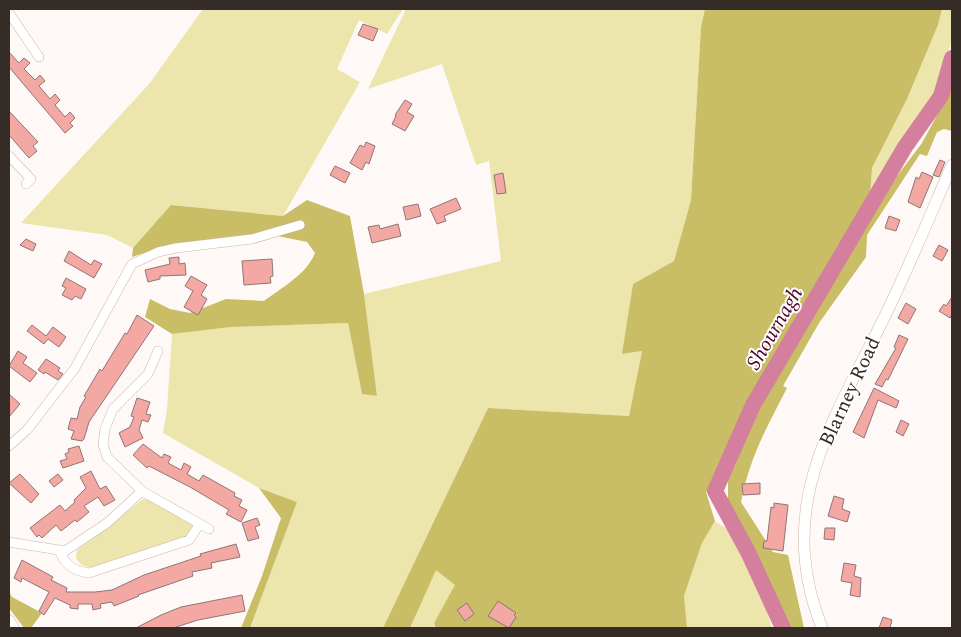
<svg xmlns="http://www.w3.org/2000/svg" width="961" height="637" font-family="Spectral,serif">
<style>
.green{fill:#ece5ac}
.forest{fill:#c9be65}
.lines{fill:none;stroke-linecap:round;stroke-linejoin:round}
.river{stroke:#d57f9f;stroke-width:16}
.building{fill:#f4a8a4;stroke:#8f7573}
.minor-casing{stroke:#ccb4a8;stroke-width:10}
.tertiary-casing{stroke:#ccb4a8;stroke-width:11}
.secondary-casing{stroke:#ccb4a8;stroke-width:12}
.minor{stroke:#fff;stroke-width:9}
.tertiary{stroke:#fff;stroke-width:10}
.secondary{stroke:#fff;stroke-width:11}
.labels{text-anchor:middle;stroke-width:4;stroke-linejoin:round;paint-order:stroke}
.street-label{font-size:20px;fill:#362c27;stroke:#fff}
.water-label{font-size:21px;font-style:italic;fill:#51022b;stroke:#fff}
</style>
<rect width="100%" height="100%" fill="#fef9f7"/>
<path class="green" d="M203 9H403L387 34 359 20 337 69 360 82 283 216 172 205 133 248 107 235 21 223 149 84Z
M406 9H705L701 27 691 200 674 261 633 284 623 354 642 351 629 416 488 408 383 628H250L297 502 259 488 163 433 167 409 172 334 231 327 348 323 362 394 377 396 364 294 501 261 489 161 476 165 442 64 368 89Z
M942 9H952V40L936 90 870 197 872 168 907 99 938 25Z
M143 499 152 500 193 525 191 534 98 567C87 568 81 567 76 558L77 550Z
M715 521C720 525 727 528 731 532 745 551 766 605 772 628H687L684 596 702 543Z
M436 569 456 585 434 623 436 628H410Z"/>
<path class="forest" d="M705 9H942L938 25 907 99 872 168 869 213 922 143 942 106 952 71V131L944 129 937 132 927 156 920 154 867 235 866 257 819 323 783 386 787 388C766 429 750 457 741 502L773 552 788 555 804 628H786L768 584 728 501V478L736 464 706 492 715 521 702 543 684 596 687 628H436L434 623 455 585 436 570 410 628H383L488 408 629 416 642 351 622 354 633 284 674 261 691 200 701 27Z
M307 200 350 216 364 294 377 396 362 394 348 323 231 327 172 334 145 317 150 299 170 309 190 313 226 299 264 301C281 288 307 274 315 253L307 242 263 233 171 244 132 257 133 248 171 205 283 216Z
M259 488 297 502 250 628H241L262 576 281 518Z
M9 592 12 597 42 613 31 628H24L9 608Z"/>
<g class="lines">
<path class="river" d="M783 628 749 554 715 491 753 405 905 147 941 96 952 58"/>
</g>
<path class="building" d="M363 24 378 29 373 41 358 35Z
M9 52 19 63 24 58 30 63 24 69 35 80 40 75 45 81 39 86 50 99 55 94 60 100 55 105 65 117 70 112 75 118 70 123 73 126 65 133 9 67Z
M405 100 412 104 407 112 414 116 405 131 392 124 396 116 395 115Z
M9 111 38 142 33 146 37 151 29 158 9 135Z
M366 142 375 146 369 164 366 162 362 170 350 163 360 145 364 147Z
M940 160 945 162 939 177 933 175Z
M335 166 350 173 345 183 330 175Z
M922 172 933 177 920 208 908 202 916 177 919 179Z
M503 173 506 193 497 194 494 175Z
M456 198 461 209 444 216 446 221 437 224 430 209Z
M418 204 421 216 406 220 403 207Z
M889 216 900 220 896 231 885 228Z
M398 224 401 236 372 243 368 227 379 225 380 229Z
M26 239 36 244 33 251 20 245Z
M939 245 948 250 942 261 933 256Z
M69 251 91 265 94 260 102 264 94 278 64 261Z
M179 257V264L185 263 186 275 160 276V279L148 282 145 270 170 264 169 258Z
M272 259 273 276 270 277 271 283 244 285 242 261Z
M191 276 207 285 201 295 207 299 198 315 184 307 193 291 185 286Z
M66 278 86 289 81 299 75 296 72 300 62 295 66 288 62 286Z
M952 297V314L950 318 939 311 944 304 946 306Z
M906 303 916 309 908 324 898 318Z
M137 315 154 326 89 422 84 439 82 441 71 439 74 431 68 429 71 418 77 419 80 407 86 397 84 396 100 369 102 371 125 333 127 334Z
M32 325 46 336 53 327 66 337 59 347 48 339 44 344 27 331Z
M899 335 908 339 888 380 886 379 882 387 875 384 896 348 894 347Z
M18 351 27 357 23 363 37 373 30 382 9 366Z
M46 359 60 368 58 371 63 374 58 380 45 372 44 374 38 370Z
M874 388 899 401 896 408 878 400 864 438 853 432Z
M9 394 20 404 9 417Z
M137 398 150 402 146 414 151 415 148 422 142 420 139 430 143 438 125 447 119 433 130 427 134 417 131 416Z
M901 420 909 424 903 436 896 432Z
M143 444 162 458 164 454 171 457 168 463 181 470 184 463 191 467 187 474 199 481 203 475 235 493 234 496 242 500 239 506 247 510 241 522 226 514 229 510 190 487 149 466 147 468 133 455Z
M79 446 84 461 63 468 60 461 67 459 65 454 69 452 68 449Z
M91 471 100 489 106 486 115 500 104 506 98 497 84 506 89 512 77 522 75 520 61 531 56 525 42 538 39 535 37 537 30 528 60 505 65 511 75 502 74 500 86 488 80 477Z
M20 474 39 494 31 503 9 483Z
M58 474 63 480 54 487 49 481Z
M760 483V494L743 495 742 484Z
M834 496 844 499 842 509 850 512 847 522 828 516Z
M774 503 788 505 783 551 763 548 764 541H767L771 507 774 508Z
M257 518 260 525 255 527 259 538 248 541 242 523Z
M825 528H835L834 540 824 539Z
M236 544 240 557 211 563 212 568 192 572 193 576 138 595 139 596 114 606 112 602 100 604 101 608 93 610 92 604H78V609L70 608V605L55 598 44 615 39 611 49 592 22 578 21 582 14 578 22 560 53 577 51 580 67 588 66 592H95L112 590 144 575 201 556 200 554Z
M844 563 856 565 854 576 861 578 860 597 850 595 852 583 841 581Z
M242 595 245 611 198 620 173 628H136L161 615 181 607Z
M498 601 516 613 514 615 516 617 509 628 488 616Z
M467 603 474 614 465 621 457 610Z
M883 617 892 620 890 628H879Z"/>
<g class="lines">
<defs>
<path id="minor" d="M9 13 39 57
M9 156 31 179 26 184
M9 446 27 430 75 368 132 264 158 252 176 248 252 239 300 225
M142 491 209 529
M9 542 65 551 107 523 142 491 107 457 103 444 105 429 113 409 148 374 158 351
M59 550C65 565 73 571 89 573L189 540 200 524"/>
<path id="tertiary" d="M9 620 14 628"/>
<path id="secondary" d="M822 628C775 510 829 428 881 324 907 272 929 218 952 165"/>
</defs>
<use href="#minor" class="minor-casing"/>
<use href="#tertiary" class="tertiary-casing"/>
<use href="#secondary" class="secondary-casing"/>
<use href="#minor" class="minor"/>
<use href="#tertiary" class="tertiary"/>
<use href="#secondary" class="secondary"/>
</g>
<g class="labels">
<g class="street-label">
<text transform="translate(849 391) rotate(-65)" y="7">Blarney Road</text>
</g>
<g class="water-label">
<text transform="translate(774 328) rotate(-60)" y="7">Shournagh</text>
</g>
</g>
<rect width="961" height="637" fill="none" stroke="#362c27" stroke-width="20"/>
</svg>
